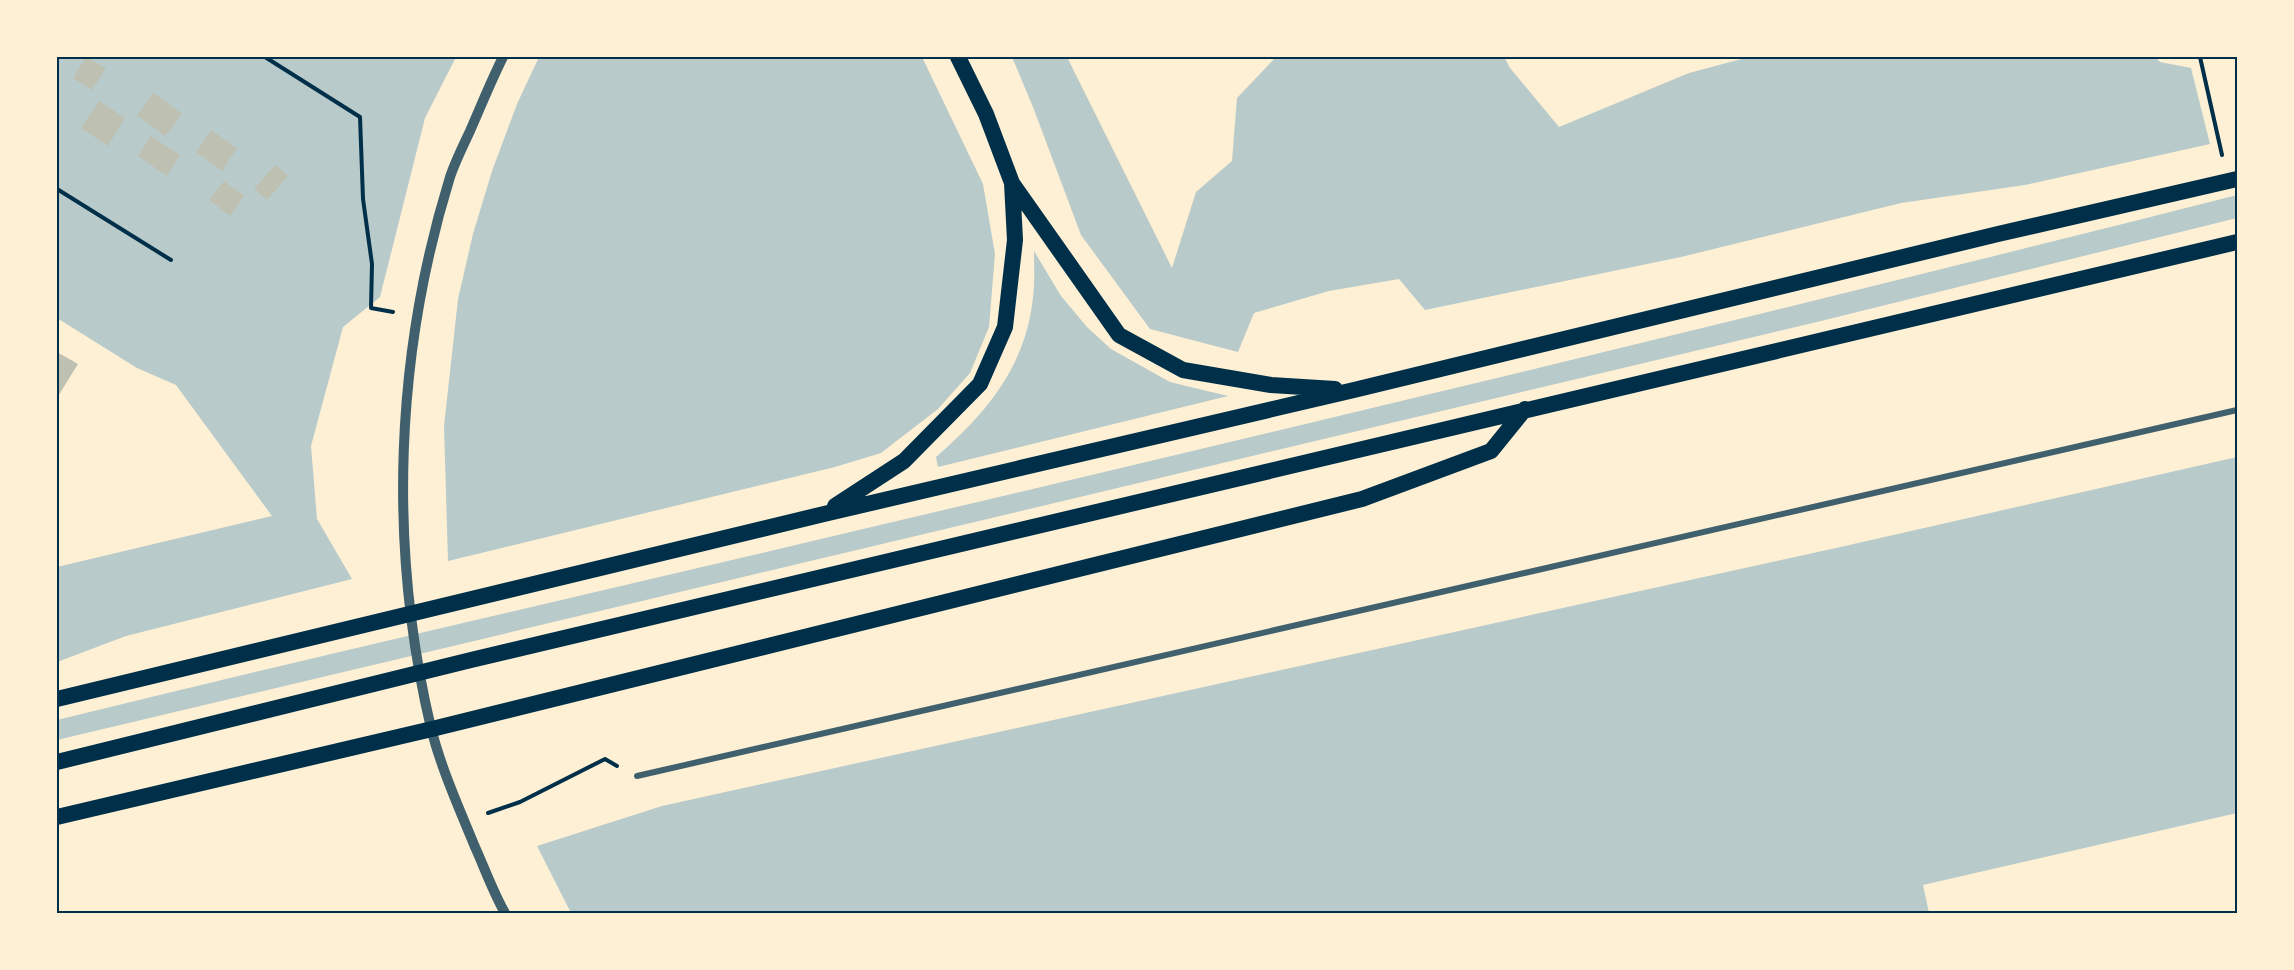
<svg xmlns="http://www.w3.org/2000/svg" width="2294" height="970" font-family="'Nunito Sans',sans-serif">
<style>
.green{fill:#b9caca}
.building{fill:#bec0b2}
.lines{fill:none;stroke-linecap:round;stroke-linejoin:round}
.path{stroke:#003049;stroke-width:4}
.minor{stroke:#3f606c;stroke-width:6}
.tertiary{stroke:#3f606c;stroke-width:10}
.trunk{stroke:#003049;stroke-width:16}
.neatline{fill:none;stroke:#003049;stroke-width:2}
</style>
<rect width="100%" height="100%" fill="#fdf0d5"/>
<path class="green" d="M57 57H456L425 118 380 297 343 327 311 446 317 519 352 579 126 636 57 662V567L272 516 176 385 137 368 57 318Z
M539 57H922L983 184 995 254 989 327 970 373 938 409 881 453 835 467 448 561 444 426 458 299 473 234 492 171 517 104Z
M1012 57H1067L1172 268 1196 192 1232 161 1237 98 1276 57H1504L1510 68 1559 127 1689 73 1749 57H2155L2160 62 2191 68 2210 144 2025 185 1901 203 1681 257 1425 310 1399 279 1329 291 1254 313 1238 352 1150 329 1081 235 1033 107Z
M2237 195V218L1825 320 57 740V720C312 657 569 599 825 538 1296 427 1768 314 2237 195Z
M1034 251 1061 296 1087 327 1111 349 1170 382 1228 396 938 467 936 457C987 413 1026 366 1033 297 1035 282 1034 266 1034 251Z
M2237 457V813L1923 885 1929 913H571L537 846 662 806 1836 548Z"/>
<path class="building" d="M86 57 106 68 92 90 73 78Z
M154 93 182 114 165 136 137 115Z
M99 101 125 118 108 146 81 128Z
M211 130 237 148 222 171 196 152Z
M151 136 180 155 167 176 138 156Z
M275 165 288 176 267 200 254 189Z
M224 181 244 196 230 216 209 200Z
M57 352 78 364 57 398Z"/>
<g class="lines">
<path class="path" d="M265 57 360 117 363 199 372 264 371 308 393 312
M2200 57 2222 155
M57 189 171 260
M488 813 520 802 605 759 617 766"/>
<path class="minor" d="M637 776 2237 410"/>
<path class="tertiary" d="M503 57C491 81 481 106 470 131 463 146 455 162 450 177 395 355 388 546 431 728 441 768 459 808 475 847 485 869 493 892 505 913"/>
<path class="trunk" d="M1012 183 1119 335 1183 370 1271 385 1335 389
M835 506 904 461 980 384 1005 327 1015 240 1012 183 986 114 958 57
M57 699 824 514 1354 390 1998 234 2237 179
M57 762 471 660 2237 242
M57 817 432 729 1362 499 1491 451 1525 409"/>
</g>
<rect width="2294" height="970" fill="none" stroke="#fdf0d5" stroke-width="117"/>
<rect x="58" y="58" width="2178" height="854" class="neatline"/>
</svg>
